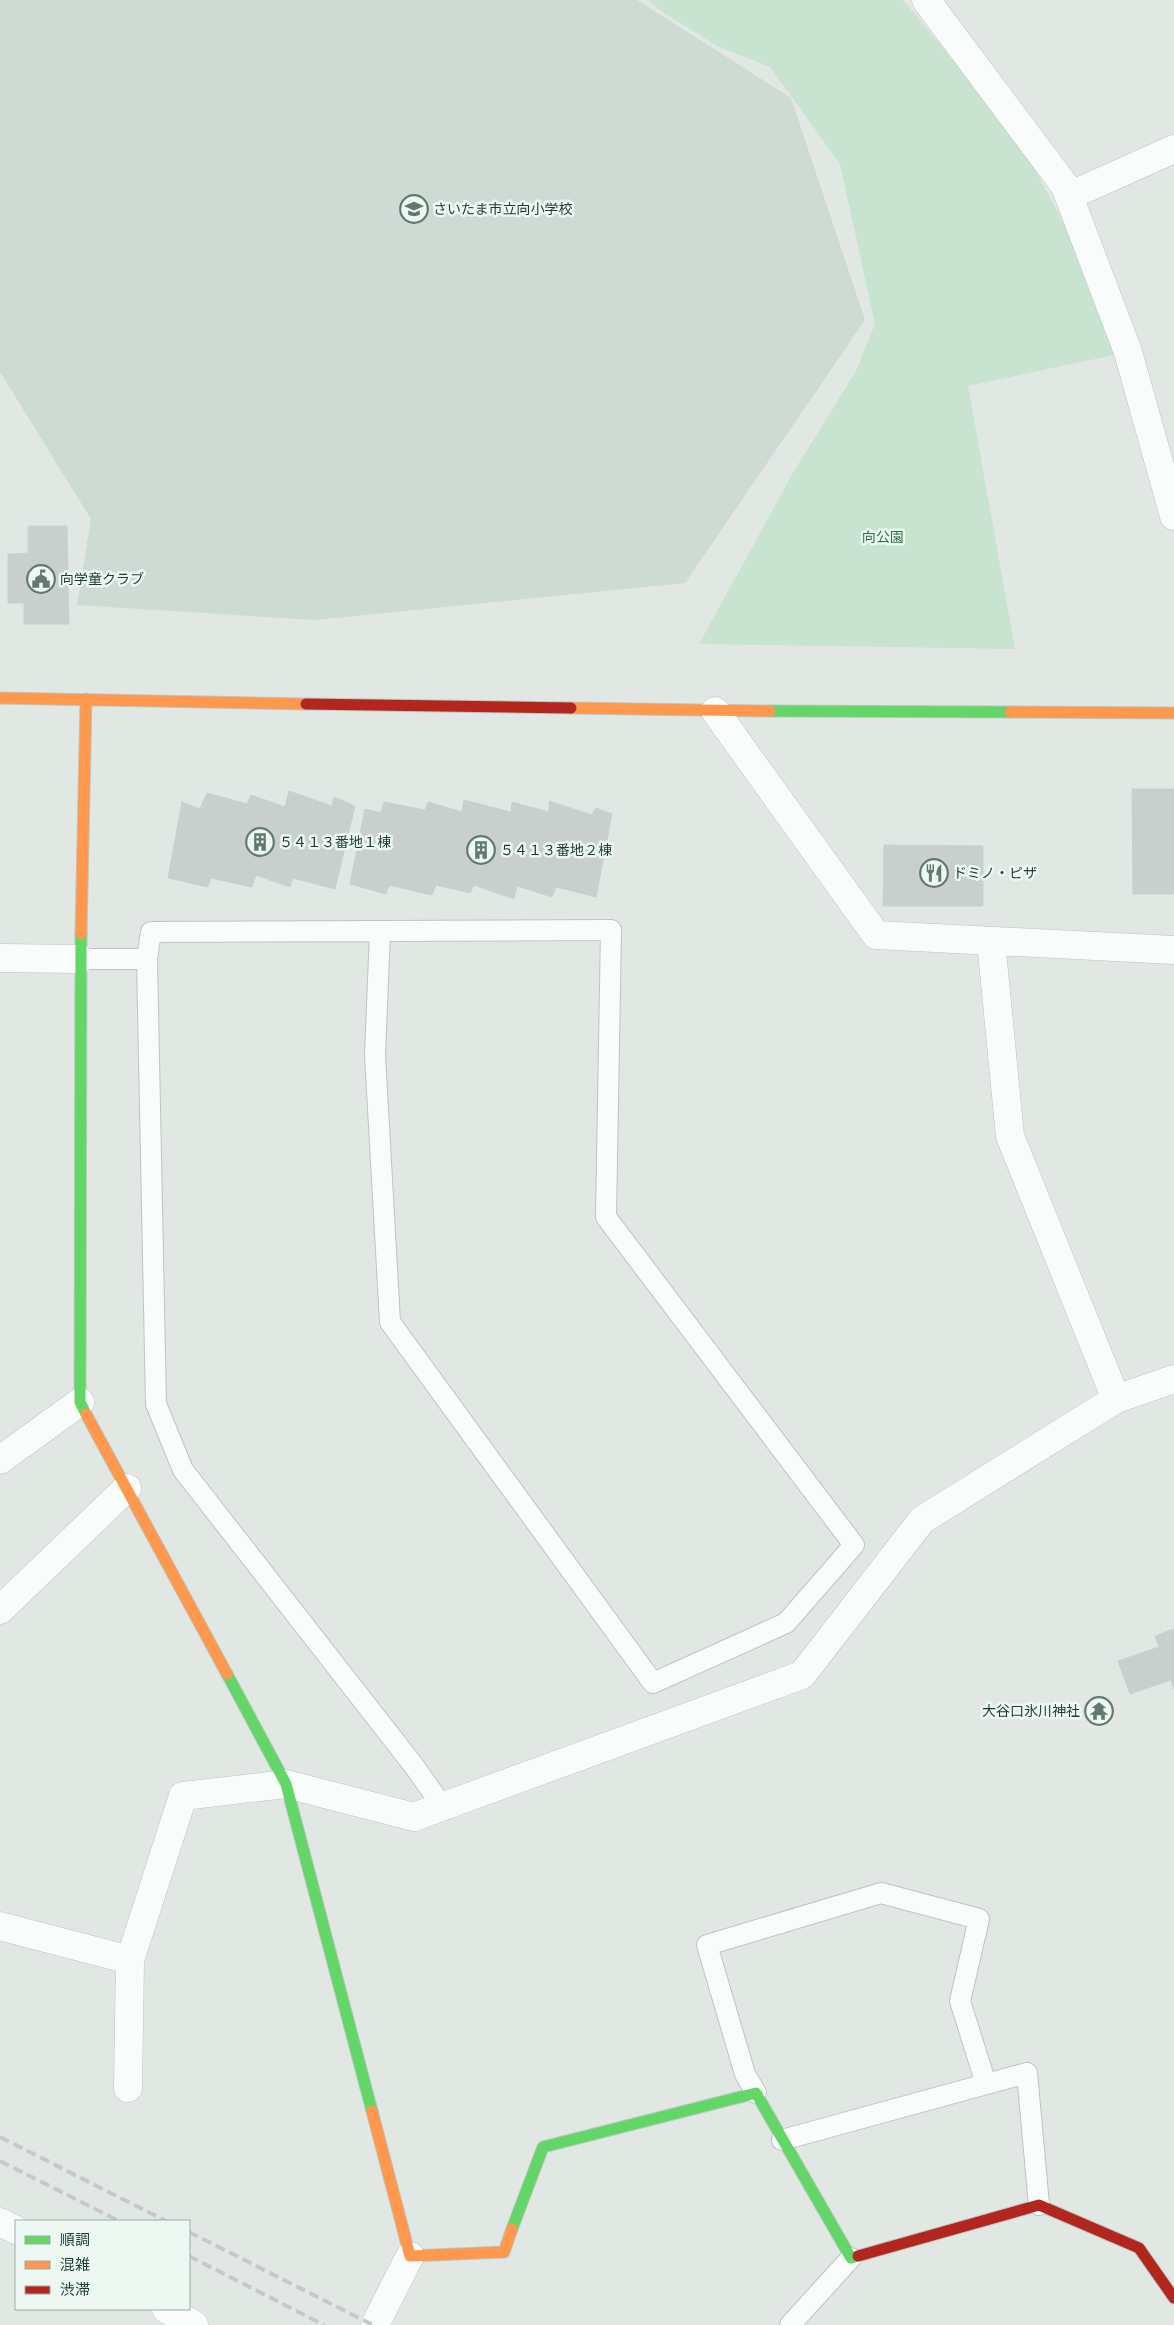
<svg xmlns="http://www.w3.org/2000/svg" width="1174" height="2325" font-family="Helvetica,'Noto Sans JP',sans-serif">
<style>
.built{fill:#cedad4}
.green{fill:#c8e3cf}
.building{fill:#c8cfcc;stroke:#cad1cd}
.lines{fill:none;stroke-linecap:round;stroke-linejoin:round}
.lane-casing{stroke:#bec5c1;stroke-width:22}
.street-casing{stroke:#bec5c1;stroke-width:29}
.fast-casing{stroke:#bcc6c1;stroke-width:13}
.slow-casing{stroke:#bcc6c1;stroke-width:13}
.jam-casing{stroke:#bcc6c1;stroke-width:13}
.lane{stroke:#fafcfb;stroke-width:20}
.street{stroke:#fafcfb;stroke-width:28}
.fast{stroke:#63d668;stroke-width:11}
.slow{stroke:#ff974d;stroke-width:11}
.jam{stroke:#b3261e;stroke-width:11}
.rail{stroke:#c5cac8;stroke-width:4;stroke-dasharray:10 5;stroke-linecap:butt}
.labels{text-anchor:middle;stroke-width:5;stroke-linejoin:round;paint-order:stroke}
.poi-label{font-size:14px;fill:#1d3d32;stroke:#eef8f2;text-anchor:start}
.park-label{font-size:14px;fill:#24773f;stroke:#eef8f2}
</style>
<rect width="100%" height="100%" fill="#e1e8e4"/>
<path class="built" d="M0 0H637L791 98 865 320 685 583 315 620 77 605 91 519 0 372Z"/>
<path class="green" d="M649 0H903L1018 138 1085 263 1119 354 968 386 1015 649 699 644 794 471 856 371 875 324 840 164 770 67 717 46 658 9Z"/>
<path class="building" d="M28 526H67L69 624H24V603H8V554L28 553Z
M1132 789H1174V894H1133Z
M289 791 332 806 334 797 355 806 335 889 293 878 290 887 256 875 252 887 211 878 208 887 168 878 182 802 200 809 207 793 247 804 251 795 285 807Z
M464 800 511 812 512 802 549 812V801L592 815 596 808 612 814 596 897 556 887 552 897 517 886 514 899 474 885 470 893 436 885 432 895 389 885 386 894 350 884 365 809 381 813 384 802 425 810 428 802 462 812Z
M884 845 983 846V906H883Z
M1174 1629V1689L1171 1680 1130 1694 1118 1661 1159 1647 1155 1636Z"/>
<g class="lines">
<defs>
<path id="lane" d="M380 932 375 1055 390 1322 653 1683 786 1623 854 1545 606 1217 611 930 151 932 147 959 156 1404 183 1470 414 1766 443 1807
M80 959H147
M756 2093 745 2074 707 1945 881 1893 979 1919 960 2001 986 2084
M782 2140 1027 2073 1039 2205
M790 2325 851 2258"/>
<path id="street" d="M926 0 1065 186 1128 352 1174 516
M1069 196 1174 149
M715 711 876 935 1174 950
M991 941 1010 1136 1116 1399
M0 958 80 959
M0 1460 80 1402
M0 1610 127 1488
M0 1926 130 1960
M128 2088 130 1960 183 1796 286 1784 414 1817 802 1675 922 1520 1116 1399 1174 1379
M0 2222 16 2230
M166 2309 194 2325
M375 2325 410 2256"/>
<path id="fast" d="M770 711 1010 712
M81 934 80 1402 86 1414
M227 1674 286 1784 372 2111
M512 2229 543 2147 756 2093 851 2258 858 2256"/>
<path id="slow" d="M0 698 306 704
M571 708 770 711
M1010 712 1174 713
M81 934 86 699
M86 1414 227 1674
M372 2111 410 2256 504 2252 512 2229"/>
<path id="jam" d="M306 704 571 708
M858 2256 1039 2205 1139 2248 1174 2298"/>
</defs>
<use href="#lane" class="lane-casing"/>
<use href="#street" class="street-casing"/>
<use href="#fast" class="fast-casing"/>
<use href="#slow" class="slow-casing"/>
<use href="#jam" class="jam-casing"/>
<use href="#lane" class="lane"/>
<use href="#street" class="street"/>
<use href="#fast" class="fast"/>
<use href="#slow" class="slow"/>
<use href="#jam" class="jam"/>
<path class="rail" d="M0 2137 166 2221
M0 2161 119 2221
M189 2232 373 2325
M189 2256 324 2325"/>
</g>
<defs>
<symbol id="school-ring" viewBox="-11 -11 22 22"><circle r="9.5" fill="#eef8f2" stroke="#627970" stroke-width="1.5"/><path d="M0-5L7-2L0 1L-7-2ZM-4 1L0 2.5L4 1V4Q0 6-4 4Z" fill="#627970"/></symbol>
<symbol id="civic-ring" viewBox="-11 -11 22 22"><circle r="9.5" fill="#eef8f2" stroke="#627970" stroke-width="1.5"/><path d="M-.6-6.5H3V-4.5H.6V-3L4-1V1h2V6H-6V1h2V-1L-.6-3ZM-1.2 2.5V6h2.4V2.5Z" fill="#627970"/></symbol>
<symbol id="building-ring" viewBox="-11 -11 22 22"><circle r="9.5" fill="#eef8f2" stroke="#627970" stroke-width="1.5"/><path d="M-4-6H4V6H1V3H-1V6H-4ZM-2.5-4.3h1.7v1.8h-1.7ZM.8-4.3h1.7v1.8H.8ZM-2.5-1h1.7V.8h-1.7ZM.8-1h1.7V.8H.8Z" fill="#627970"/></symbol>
<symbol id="restaurant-ring" viewBox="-11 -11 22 22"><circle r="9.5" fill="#eef8f2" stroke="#627970" stroke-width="1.5"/><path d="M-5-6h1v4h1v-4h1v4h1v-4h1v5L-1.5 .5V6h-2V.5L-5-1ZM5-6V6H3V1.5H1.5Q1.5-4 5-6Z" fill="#627970"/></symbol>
<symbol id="temple-ring" viewBox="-11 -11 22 22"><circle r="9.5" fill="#eef8f2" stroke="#627970" stroke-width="1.5"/><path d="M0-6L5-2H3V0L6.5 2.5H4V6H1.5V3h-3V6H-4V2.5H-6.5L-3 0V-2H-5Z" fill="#627970"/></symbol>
</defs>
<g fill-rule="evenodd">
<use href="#school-ring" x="398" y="193" width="32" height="32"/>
<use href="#civic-ring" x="25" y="563" width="32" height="32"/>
<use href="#building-ring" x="244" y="826" width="32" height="32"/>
<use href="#building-ring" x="465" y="834" width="32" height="32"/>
<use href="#restaurant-ring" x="918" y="857" width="32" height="32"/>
<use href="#temple-ring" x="1083" y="1695" width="32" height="32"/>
</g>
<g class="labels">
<g class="poi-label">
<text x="433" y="214">さいたま市立向小学校</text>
<text x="60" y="584">向学童クラブ</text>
<text x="279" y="847">５４１３番地１棟</text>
<text x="500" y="855">５４１３番地２棟</text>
<text x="953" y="878">ドミノ・ピザ</text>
<text x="1080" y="1716" text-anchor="end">大谷口氷川神社</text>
</g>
<g class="park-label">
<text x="883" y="542">向公園</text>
</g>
</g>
<rect x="15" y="2220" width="175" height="90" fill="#eef8f2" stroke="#9aada5"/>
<rect x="25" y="2236" width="25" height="8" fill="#63d668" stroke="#9aada5"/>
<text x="60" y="2245" font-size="15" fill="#1d3d32">順調</text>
<rect x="25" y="2261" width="25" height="8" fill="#ff974d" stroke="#9aada5"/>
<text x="60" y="2270" font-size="15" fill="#1d3d32">混雑</text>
<rect x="25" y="2286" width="25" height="8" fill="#b3261e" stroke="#9aada5"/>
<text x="60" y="2295" font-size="15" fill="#1d3d32">渋滞</text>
</svg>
